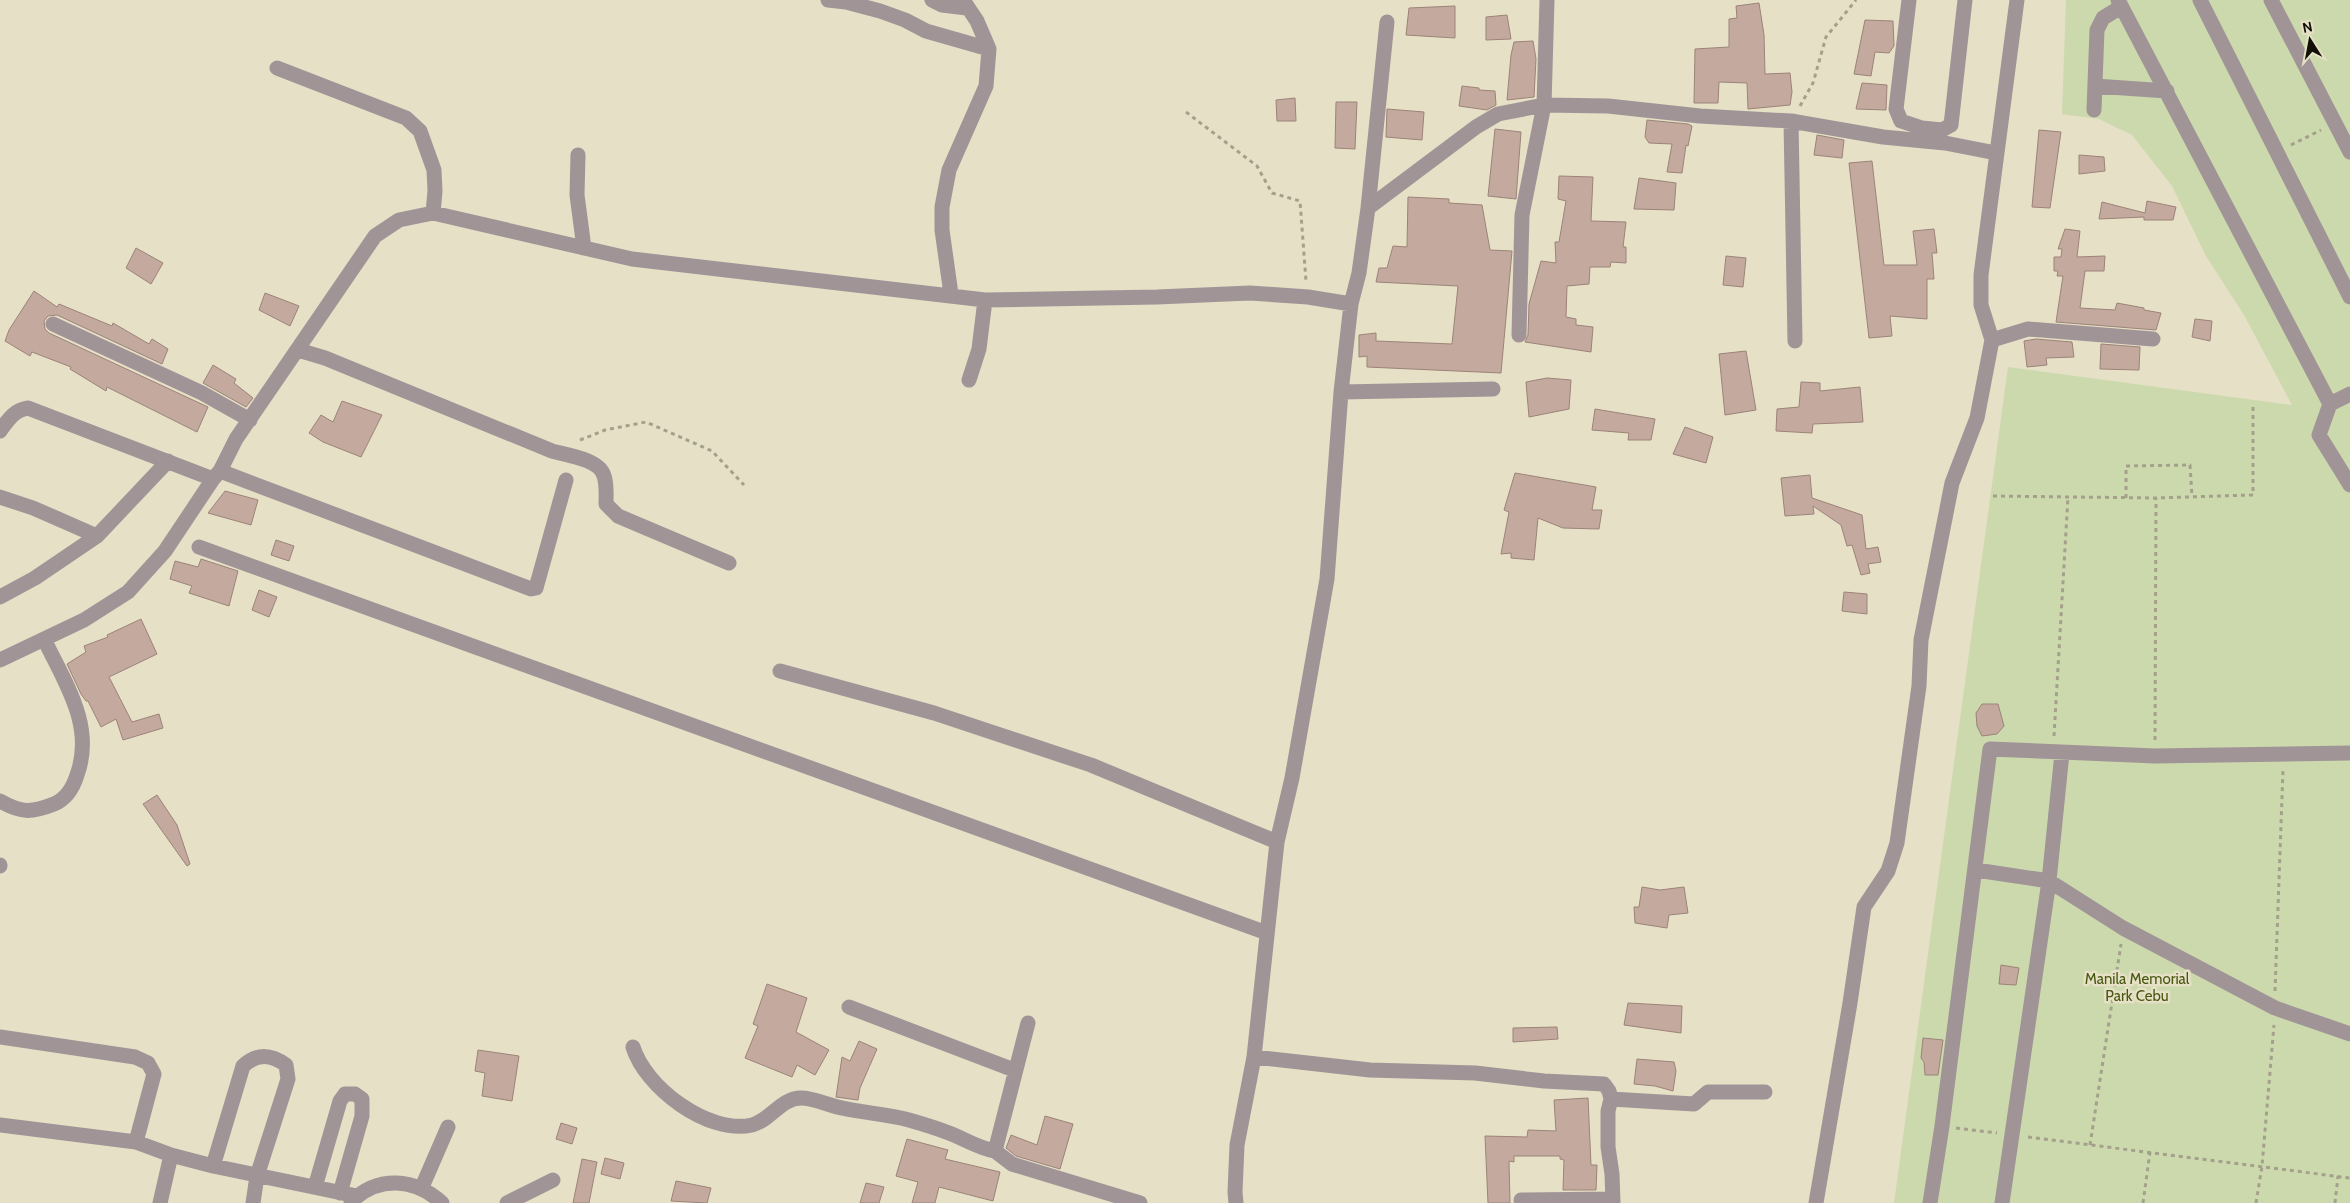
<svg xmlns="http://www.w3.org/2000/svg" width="2350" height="1203" font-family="Cabin,sans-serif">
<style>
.green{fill:#cbd9ad}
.building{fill:#c4aa9e;stroke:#9c8378}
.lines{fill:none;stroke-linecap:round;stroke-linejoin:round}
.path{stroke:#a5a08b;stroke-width:3;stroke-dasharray:4 4;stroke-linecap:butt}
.minor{stroke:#a19497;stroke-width:15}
.labels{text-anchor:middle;stroke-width:5;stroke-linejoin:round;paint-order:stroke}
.park-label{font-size:15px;fill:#485811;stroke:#e6e0c6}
</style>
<rect width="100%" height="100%" fill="#e6e0c6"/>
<path class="green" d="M2066 0H2350V1203H1894L2008 367 2292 405 2244 315 2206 256 2172 186 2132 135 2099 119 2062 114Z"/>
<path class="building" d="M1759 3 1764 35 1765 74 1790 73 1792 92 1790 105 1748 109 1747 83 1719 82 1718 103H1694L1695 49 1729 47V19L1737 18 1736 6Z
M1455 6V38L1406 35 1409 8Z
M1507 15 1511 39 1486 40V17Z
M1865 20 1893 21 1894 46 1889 53 1875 52 1871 76 1854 74Z
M1533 41 1536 59 1534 97 1507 100 1511 55 1514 42Z
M1862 83 1887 85 1886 110 1856 109Z
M1462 86 1479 88V90L1495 91 1496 105 1487 110 1459 106Z
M1295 98 1296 121H1277L1276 100Z
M1336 102H1357L1355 149 1335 148Z
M1387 109 1424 112 1422 140 1386 137Z
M1647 120 1688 124 1692 126 1688 146 1686 145 1682 173 1667 172 1672 144 1649 143 1645 137Z
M1495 129 1521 132 1516 199 1488 196Z
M2039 130 2061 132 2050 208 2032 207Z
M1817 135 1844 140 1842 158 1814 155Z
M2079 155 2104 157 2105 171 2079 174Z
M1872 161 1884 265H1917L1913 231 1934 229 1937 253H1932L1934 279H1927V319L1890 316 1892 336 1869 338 1849 163Z
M1559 176 1593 177 1591 221 1626 222 1623 247H1626V263L1611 262 1610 267H1590L1589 284 1567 286 1566 317 1576 319V325L1593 327 1591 352 1525 342 1528 335 1529 304 1541 261 1556 263 1555 242H1559L1566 201 1558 199Z
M1639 178 1676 183 1674 210 1634 209Z
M1408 197 1449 199V203L1482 205 1490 250 1512 251 1501 373 1367 367V356L1359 357V335L1376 333V341L1452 344 1458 286 1376 282 1379 268H1387L1393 246 1407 247Z
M2147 201 2176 207 2173 220H2144V217L2099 219 2102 202 2145 213Z
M2065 229 2080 231 2077 257 2105 256 2104 271H2085L2080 308 2115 310 2117 303 2144 308V310L2161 313 2156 330 2056 322 2063 276H2057L2058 271H2054V257H2061L2062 249H2058Z
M136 248 163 263 151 284 126 268Z
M1726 256 1746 258 1743 287 1723 285Z
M34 291 57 307 59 304 112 326 113 323 149 344 152 339 168 349 162 364 57 315 48 316 44 321 45 329 49 333 208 407 197 432 107 387 106 391 70 369 71 367 32 352 30 356 5 341 9 330Z
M265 293 299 306 290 326 259 310Z
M2195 319 2212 321 2210 341 2192 337Z
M2036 339 2072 342 2074 357 2046 358 2047 365 2027 367 2024 341Z
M2101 344 2140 347 2139 370 2100 369Z
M1746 351 1756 410 1725 415 1719 354Z
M213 365 236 379 234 383 253 398 246 407 203 383Z
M1547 378 1571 380 1569 409 1529 417 1526 382Z
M1801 382 1820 383V391L1860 387 1863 422 1813 424 1812 433 1776 431 1777 409 1799 407Z
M342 401 382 415 361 457 323 442 309 433 321 415 333 422Z
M1595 409 1655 419 1651 440H1628L1629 433 1592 430Z
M1685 427 1713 437 1706 463 1673 454Z
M1515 473 1596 487 1592 510H1602L1599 529 1563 528 1538 518 1534 560 1511 558V553L1501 554 1509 512 1504 510Z
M1810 475 1812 498 1862 515 1866 549 1878 547 1881 562 1868 564 1870 573 1861 575 1852 545 1847 546 1841 525 1813 506 1814 514 1785 516 1781 478Z
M225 491 258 500 251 525 208 513Z
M276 540 294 546 289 561 271 555Z
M201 559 238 571 229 606 189 593 192 586 170 579 175 561 198 567Z
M259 590 277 597 269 617 252 610Z
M1844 592 1867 594V614L1842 611Z
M141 619 157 654 109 677 132 722 159 714 163 728 123 740 116 719 101 727 88 701H86L81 694 67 664 86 652 84 646 108 637 107 635Z
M1982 704H1998L2004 726 1997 734 1982 736 1977 726 1976 713Z
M157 795 177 825 190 864 187 866 143 804Z
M1642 887 1660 890 1684 887 1688 913 1669 915 1667 928 1635 923 1634 907H1639Z
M2001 965 2019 968 2016 985 1999 984Z
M767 984 807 998 796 1032 829 1050 815 1075 797 1065 792 1077 745 1058 758 1026 753 1024Z
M1628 1003 1682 1006 1681 1033 1624 1025Z
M1557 1027 1558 1039 1513 1042V1028Z
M1923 1038 1943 1040 1938 1075H1925L1924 1062 1921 1058Z
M859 1041 877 1049 860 1088 858 1100 836 1097 842 1057 850 1061Z
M478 1050 519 1056 512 1101 482 1096 485 1073 475 1071Z
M1637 1059 1674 1062 1676 1071 1673 1091 1655 1086 1634 1084Z
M1588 1098 1591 1165H1597L1596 1190H1563L1564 1160 1560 1159V1156H1514V1162L1509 1161 1510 1203H1488L1485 1136 1527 1137 1528 1130 1556 1131 1554 1100Z
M1045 1116 1073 1124 1060 1169 1016 1156 1006 1148 1011 1135 1037 1145Z
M561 1123 577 1128 572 1144 556 1139Z
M907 1139 948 1150 945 1159 1000 1172 993 1201 939 1187 935 1203H912L918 1182 896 1176Z
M605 1158 624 1163 620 1179 601 1174Z
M582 1159 597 1162 589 1203H573Z
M676 1181 711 1188 707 1203 671 1201Z
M866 1183 884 1187 879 1203H860Z"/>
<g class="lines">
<path class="path" d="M1800 106 1813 83 1826 37 1856 0
M1186 112 1257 166 1272 193 1300 201 1306 281
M2291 145 2321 130
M580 440 605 430 646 422 712 451 744 485
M1993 496 2156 498 2253 495V405
M2126 498V466L2190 465 2192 497
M2054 736 2068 497
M2155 740 2156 498
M2275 991 2283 770
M1956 1128 1997 1133
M2028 1137 2350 1178
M2090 1145 2121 944
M2143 1203 2150 1152
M2256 1203 2262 1166 2274 1025
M2335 1203 2338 1176"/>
<path class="minor" d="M828 0 846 2 880 11 905 20 926 31 989 49
M932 0 942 5 967 8
M1909 0 1896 109 1901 121 1922 128 1942 130 1951 125 1965 0
M2118 0 2330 404
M2200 0 2350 297
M2271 0 2350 152
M277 68 406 118 420 131 434 170 435 191 433 213
M2095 86 2167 91
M2094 110 2097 30 2103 18 2121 7
M1791 121 1795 341
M578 155 577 195 584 248
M1368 208 1387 22
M951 294 942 230V207L949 170 986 86 989 49 977 21 963 0
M53 324 202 393 250 420
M1519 335 1522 215 1544 105 1547 0
M1992 340 2028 329 2153 339
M298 350 325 358 552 451C566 455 600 459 604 476 607 484 606 495 606 504L618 516 729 563
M969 380 979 349 985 300
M1341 392 1493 389
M2350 394 2330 404 2319 435 2350 485
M0 431C8 420 14 410 28 408L213 479
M220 471 531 589 536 588 566 480
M0 497 33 508 97 536
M199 547 1267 933
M0 597 35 578 97 536 168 461
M0 660 84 620 128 592 165 551 213 479 220 471 236 439 375 236 399 220 433 213 632 259 985 300 1157 297 1250 293 1308 297 1351 304
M780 671 934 713 1091 765 1277 842
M0 801C21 813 31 813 54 804 66 799 73 788 77 775 95 726 65 683 44 639
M0 865V866
M1976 870 2049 881 2123 928 2275 1008 2350 1034
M849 1007 1014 1070
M1028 1023 995 1151 1012 1164 1140 1203
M0 1037 135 1057 148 1063 154 1074 136 1142
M633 1047C645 1087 708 1135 752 1125 771 1120 781 1098 801 1098 815 1098 829 1106 842 1108 864 1113 887 1114 909 1120 923 1124 936 1128 949 1133 965 1139 978 1148 995 1151
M1254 1057 1370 1070 1475 1073 1544 1081 1604 1084 1609 1091 1611 1099 1608 1111V1147L1612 1174 1613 1203
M1611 1099 1694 1104 1708 1092H1765
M0 1125 136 1142 171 1155 213 1166 357 1196
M213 1166 243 1066C257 1053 271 1054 286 1065L288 1079 257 1176 253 1203
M315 1187 340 1101 345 1094H355L362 1099V1116L340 1193
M422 1187 448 1127
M1521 1200 1612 1199
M351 1202C378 1175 415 1178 442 1203
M160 1203 171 1155
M507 1203 553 1180
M1236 1203 1235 1192 1237 1145 1254 1057 1277 842 1292 778 1327 579 1341 392 1351 304 1359 273 1368 208 1476 127 1498 114 1544 105 1608 106 1700 116 1791 121 1883 137 1945 143 1996 153
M1816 1203 1850 1003 1864 907 1888 871 1897 843 1919 686 1921 640 1952 483 1977 418 1992 340 1981 305V275L2017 0
M1930 1203 1942 1126 1990 749 2155 756 2350 753
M2002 1203 2049 881 2062 753"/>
</g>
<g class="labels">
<g class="park-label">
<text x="2137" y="984">Manila Memorial<tspan x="2137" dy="17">Park Cebu</tspan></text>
</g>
</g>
<g transform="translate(2310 40) rotate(349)" stroke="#e6e0c6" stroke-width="4" paint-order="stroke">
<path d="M0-4L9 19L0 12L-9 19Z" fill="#110f06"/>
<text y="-8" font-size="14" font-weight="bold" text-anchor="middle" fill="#110f06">N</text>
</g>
</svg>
